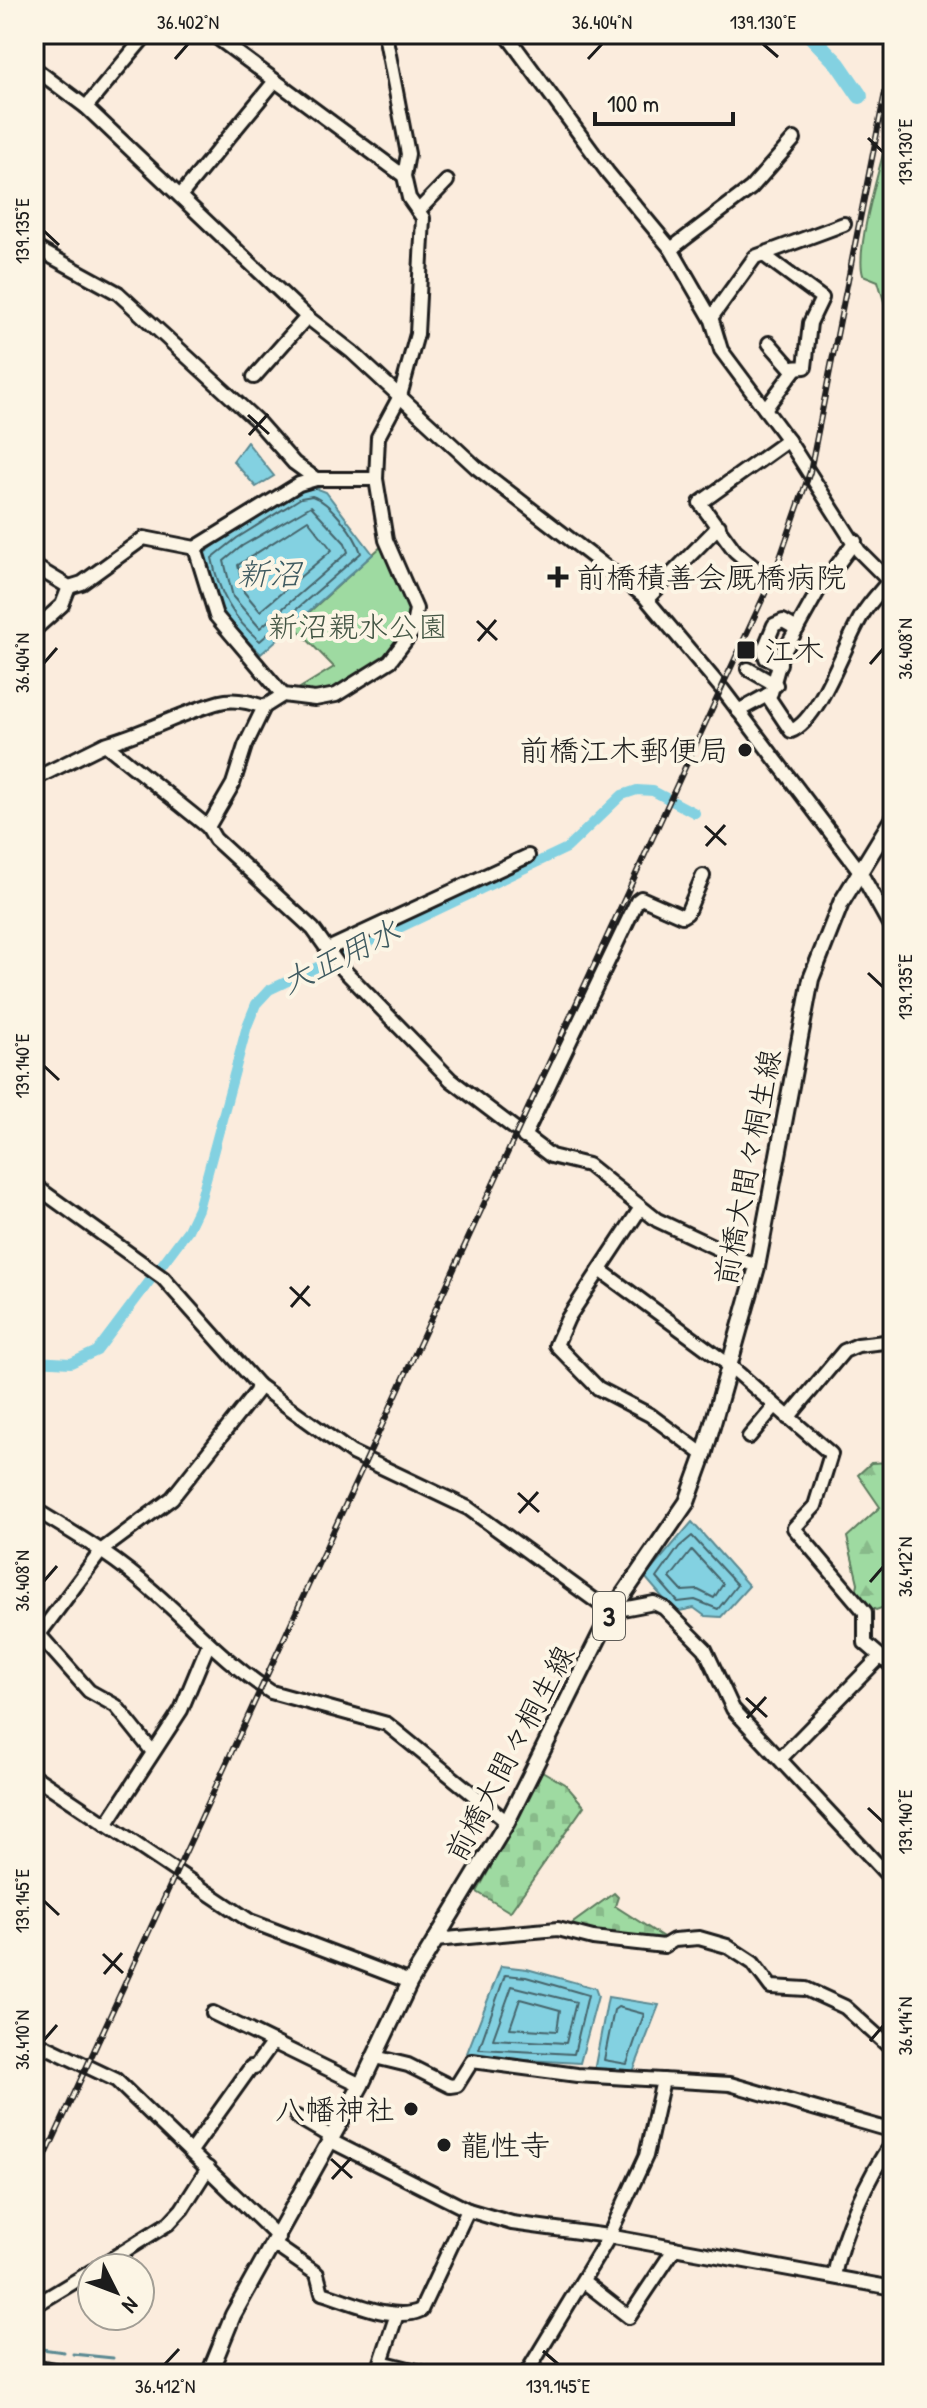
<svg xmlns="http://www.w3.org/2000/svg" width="927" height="2408" viewBox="0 0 927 2408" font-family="'Patrick Hand','Klee One',sans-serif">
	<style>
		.forest { fill: url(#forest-firs); stroke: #5d7b5e; stroke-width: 2 }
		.cemetery { fill: url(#cemetery-stones); stroke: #5d7b5e; stroke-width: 2 }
		.park { fill: #9edaa1; stroke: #5d7b5e; stroke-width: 2 }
		.water { fill: #83d1e1; stroke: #5a8992; stroke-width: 2 }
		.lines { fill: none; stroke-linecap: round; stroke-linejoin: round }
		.shore { stroke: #45646b; stroke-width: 2 }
		.stream { stroke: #5a8992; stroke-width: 3 }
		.canal { stroke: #83d1e1; stroke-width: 10 }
		.river { stroke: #83d1e1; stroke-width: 16 }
		.minor-casing { stroke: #1c1c1c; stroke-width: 18 }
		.major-casing { stroke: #1c1c1c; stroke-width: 20 }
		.minor { stroke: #fcf5e5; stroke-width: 12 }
		.major { stroke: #fcf5e5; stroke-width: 14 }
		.rail-casing { stroke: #1c1c1c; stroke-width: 6 }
		.rail { stroke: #fcf5e5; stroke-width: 3; stroke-dasharray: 9; stroke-linecap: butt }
		.ticks { fill: none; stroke: #1c1c1c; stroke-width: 3 }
		.poi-dot { fill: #1c1c1c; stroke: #fcf5e5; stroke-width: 3 }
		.labels { text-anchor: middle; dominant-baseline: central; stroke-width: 8; stroke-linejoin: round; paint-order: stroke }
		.shield { fill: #fcf5e5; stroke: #5f5d58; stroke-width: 2 }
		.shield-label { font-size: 28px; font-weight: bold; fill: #1c1c1c }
		.poi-label { font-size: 30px; fill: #1c1c1c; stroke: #fcf5e5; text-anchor: start }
		.park-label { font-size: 30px; fill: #435544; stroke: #fcf5e5 }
		.street-label { font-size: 30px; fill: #1c1c1c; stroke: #fcf5e5 }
		.water-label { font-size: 32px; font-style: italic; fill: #405b61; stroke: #fcf5e5 }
		.neatline { fill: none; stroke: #1c1c1c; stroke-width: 3 }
		.ticks-label { font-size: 20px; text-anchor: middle; fill: #1c1c1c }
	</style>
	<defs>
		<pattern id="forest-firs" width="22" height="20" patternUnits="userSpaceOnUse" patternTransform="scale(2)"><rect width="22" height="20" fill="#9edaa1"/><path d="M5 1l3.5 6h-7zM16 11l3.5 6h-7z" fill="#88ba8a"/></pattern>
		<pattern id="cemetery-stones" width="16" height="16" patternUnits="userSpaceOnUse" patternTransform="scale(2)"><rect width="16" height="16" fill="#9edaa1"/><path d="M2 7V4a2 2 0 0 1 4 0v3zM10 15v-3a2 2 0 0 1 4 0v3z" fill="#88ba8a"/></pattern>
	</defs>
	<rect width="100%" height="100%" fill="#fbecdd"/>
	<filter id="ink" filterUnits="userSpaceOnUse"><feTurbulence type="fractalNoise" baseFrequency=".0125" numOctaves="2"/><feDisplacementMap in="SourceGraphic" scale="16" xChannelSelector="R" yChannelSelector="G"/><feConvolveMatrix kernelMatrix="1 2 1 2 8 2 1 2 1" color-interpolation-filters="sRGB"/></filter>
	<g filter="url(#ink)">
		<!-- forest -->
		<polygon class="forest" points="890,1462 893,1604 876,1610 855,1600 858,1583 847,1537 880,1507 858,1475 871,1463"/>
		<!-- cemetery -->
		<g class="cemetery">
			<polygon points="542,1771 566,1785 584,1806 510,1912 477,1892"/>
			<polygon points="614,1893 618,1897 615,1906 668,1940 661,1943 566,1928"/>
		</g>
		<!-- park -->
		<g class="park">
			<path d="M893,117V332L878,281L863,275C854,247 885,150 893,117Z"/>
			<path d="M384,544C392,563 409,587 412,608C418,641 362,680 335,692C322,698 306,695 292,693L334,667L294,626Z"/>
		</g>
		<!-- water -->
		<g class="water">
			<polygon points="247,442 274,476 256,487 233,461"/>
			<path d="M313,487L326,492L373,554L261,654C222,617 217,606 202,555C234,530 273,496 313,487Z"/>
			<polygon points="692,1522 749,1586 721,1617 705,1616 694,1608 675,1612 645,1577"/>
			<polygon points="501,1966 527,1969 595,1988 598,1996 580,2063 471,2057 467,2053"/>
			<polygon points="608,1997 659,2005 633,2072 594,2071"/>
		</g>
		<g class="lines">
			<!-- shore -->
			<g class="shore">
				<path d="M312,496C330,502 356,535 361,553L260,641C232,618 219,593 212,558L237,538L301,498Z"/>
				<polygon points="311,506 345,543 348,552 260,628 233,597 224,561 242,546"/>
				<polygon points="308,520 332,550 260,611 244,592 238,565"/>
				<polygon points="692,1536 737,1585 718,1609 695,1600 678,1602 657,1578 679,1547"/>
				<polygon points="692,1550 723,1584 714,1598 698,1590 682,1591 670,1578"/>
				<polygon points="505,1975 526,1977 588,1995 574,2054 479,2049"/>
				<polygon points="512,1986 576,2002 566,2043 493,2039"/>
				<polygon points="520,1999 560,2010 557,2031 510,2028"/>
				<polygon points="618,2007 644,2014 627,2064 604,2060 614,2010"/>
			</g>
			<!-- stream -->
			<g class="stream">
				<polyline points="34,2348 64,2352"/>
				<polyline points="73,2354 113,2358"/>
				<polyline points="141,2366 177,2373"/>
			</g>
			<!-- canal -->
			<polyline class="canal" points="34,1361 71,1363 97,1351 188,1230 198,1209 247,1026 256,1004 269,990 567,848 622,795 637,790 653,791 695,813"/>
			<!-- river -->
			<g class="river">
				<polyline points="809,34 838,64 860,96"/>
				<polyline points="890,105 893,107"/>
			</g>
			<!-- minor casing -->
			<g class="minor-casing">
				<g id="minor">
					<polyline points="212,34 404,176"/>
					<polyline points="506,34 608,173 671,249 712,320 721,350 788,440 859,551 893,585"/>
					<polyline points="34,68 86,107 307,317 352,352 476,467 644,596 722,689 859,870 893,931"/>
					<polyline points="86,107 147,34"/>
					<polyline points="180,196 275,81"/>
					<polyline points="418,211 447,181"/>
					<polyline points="34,247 118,293 257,421 294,463 316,479"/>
					<polyline points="671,249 751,188 794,139"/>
					<polyline points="765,256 822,298 810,323 805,367 791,368 769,343"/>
					<polyline points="711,318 755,257 844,224"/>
					<polyline points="254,377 307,317"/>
					<polyline points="765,409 796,368"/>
					<polyline points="195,548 216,616 283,695"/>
					<polyline points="34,566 69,587 82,583 144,538 195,548 299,484 316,479 376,479"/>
					<polyline points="763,575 735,551 700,503 788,440"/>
					<polyline points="647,599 719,526"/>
					<polyline points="34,630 62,605 69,587"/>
					<polyline points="780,664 766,658 764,649 774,625 783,621 797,629"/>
					<polyline points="748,669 776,685"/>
					<path d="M767,695L791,731C820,720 845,643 862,615C869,603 880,592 889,581"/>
					<polyline points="738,711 771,693 781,657 818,591 855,541"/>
					<path d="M105,744C145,733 183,712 220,702C235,698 250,702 264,707"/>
					<polyline points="34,779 105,744 208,827 215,839 313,929 338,964 451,1080 551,1156 588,1165 657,1220 757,1267"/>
					<polyline points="208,827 233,784 245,746 264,707 283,695 315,699 336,695 390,661 412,632 416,609 386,540 376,479 378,437 400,396 417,334 423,218 409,198 404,176 408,154 385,34"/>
					<polyline points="328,949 528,856"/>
					<polyline points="524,1137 637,901 641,898 682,916 687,913 703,876"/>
					<polyline points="34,1185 163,1278 258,1385 352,1453 468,1508 604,1607 612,1611 654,1603 664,1608 705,1649 733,1709 893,1881"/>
					<polyline points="640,1209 568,1318 556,1345 598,1388 650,1415 704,1455"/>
					<polyline points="600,1270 729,1365 831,1454 815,1506 794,1528 865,1612 865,1643 893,1667"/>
					<polyline points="788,1418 844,1351 858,1345 893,1341"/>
					<polyline points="749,1437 775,1406"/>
					<path d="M34,1509C77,1535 118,1559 155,1593C194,1627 227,1664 271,1692L387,1724L507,1822"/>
					<polyline points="34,1629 89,1691 116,1706 152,1751"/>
					<polyline points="34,1641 102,1550 172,1498 256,1392 258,1385"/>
					<polyline points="781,1758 879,1658"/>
					<polyline points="34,1776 250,1921 410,1982"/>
					<polyline points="106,1825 181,1710 208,1645"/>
					<polyline points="435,1940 558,1929 593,1938 664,1946 674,1940 699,1938 727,1946 753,1963 771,1987 806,1989 845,2007 893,2050"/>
					<polyline points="213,2013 361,2085"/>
					<polyline points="34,2041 116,2080 279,2238"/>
					<polyline points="375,2057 408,2065 450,2086 457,2085 472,2061 577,2075 730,2084 893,2131"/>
					<polyline points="297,2117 333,2138"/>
					<polyline points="331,2141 468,2210 512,2223 608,2236 893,2288"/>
					<polyline points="191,2151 251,2067 255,2067 273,2042"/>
					<path d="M275,2245L317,2274L322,2293C350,2301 394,2323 421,2310L468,2210"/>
					<polyline points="97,2268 169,2223 182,2209 208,2168"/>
					<path d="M834,2276C842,2233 868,2176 893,2141"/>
					<polyline points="583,2281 629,2317 675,2248"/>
					<polyline points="34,2306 92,2271"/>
					<polyline points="397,2314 381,2362 428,2374"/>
					<polyline points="526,2374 607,2240 646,2156 663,2080"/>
				</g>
			</g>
			<!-- major casing -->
			<g class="major-casing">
				<g id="major">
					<polyline points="34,2367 69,2374"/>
					<polyline points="209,2374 233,2315 361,2085 410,1982 507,1822 612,1611 687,1502 704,1455 757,1267 811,979 841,903 893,818"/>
				</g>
			</g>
			<!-- minor -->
			<use href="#minor" class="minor"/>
			<!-- major -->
			<use href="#major" class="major"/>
			<!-- rail casing -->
			<g class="rail-casing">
				<g id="rail">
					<polyline points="887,62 890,34"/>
					<polyline points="34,2181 775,572 810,472 893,52"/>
				</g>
			</g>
			<!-- rail -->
			<use href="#rail" class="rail"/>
		</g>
	</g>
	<!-- ticks -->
	<path class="ticks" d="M763,44L778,57M175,59L188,44M588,59L602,44M868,138L883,152M44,231L59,245M248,415L269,434M249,435L268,414M477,621L497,640M478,641L496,620M44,663L57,648M870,664L883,649M705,826L726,845M706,846L725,825M868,973L883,987M44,1066L59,1080M290,1287L310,1306M291,1307L309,1286M518,1493L539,1512M519,1513L538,1492M44,1581L57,1566M870,1582L883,1567M746,1698L767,1717M747,1718L766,1697M868,1808L883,1822M44,1901L59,1915M103,1954L123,1973M104,1974L122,1953M44,2040L57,2025M870,2041L883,2026M331,2159L352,2178M332,2179L351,2158M543,2351L558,2364M165,2364L179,2349"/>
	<!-- markers -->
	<g class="poi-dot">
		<path d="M554 565h8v8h8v8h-8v8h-8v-8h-8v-8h8z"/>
		<rect x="736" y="640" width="20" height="20" rx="4"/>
		<circle cx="745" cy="750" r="8"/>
		<circle cx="411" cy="2109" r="8"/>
		<circle cx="444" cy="2145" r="8"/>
	</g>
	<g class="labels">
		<!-- shield labels -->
		<rect class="shield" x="593" y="1592" width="32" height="48" rx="6"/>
		<g class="shield-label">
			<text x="609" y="1616">3</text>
		</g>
		<!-- poi labels -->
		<g class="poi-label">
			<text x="576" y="577">前橋積善会厩橋病院</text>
			<text x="764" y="650">江木</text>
			<text x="729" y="750" text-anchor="end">前橋江木郵便局</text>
			<text x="395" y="2109" text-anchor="end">八幡神社</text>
			<text x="460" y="2145">龍性寺</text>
		</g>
		<!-- park labels -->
		<g class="park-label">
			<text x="358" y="626">新沼親水公園</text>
		</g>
		<!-- street labels -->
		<g class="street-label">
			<text transform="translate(747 1167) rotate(-79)">前橋大間々桐生線</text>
			<text transform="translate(509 1753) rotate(-62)">前橋大間々桐生線</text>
		</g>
		<!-- water labels -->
		<g class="water-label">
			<text x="269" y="573">新沼</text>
			<text transform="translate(340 956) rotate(-26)">大正用水</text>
		</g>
	</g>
	<!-- margin -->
	<rect width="927" height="2408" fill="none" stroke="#fcf5e5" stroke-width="88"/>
	<!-- north arrow -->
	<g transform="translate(116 2292) rotate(132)"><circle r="38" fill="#fcf5e5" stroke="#a29e95" stroke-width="2"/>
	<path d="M0-6L14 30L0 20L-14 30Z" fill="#1c1c1c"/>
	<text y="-12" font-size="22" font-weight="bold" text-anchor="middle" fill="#1c1c1c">N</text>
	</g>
	<!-- scale -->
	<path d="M595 112v12h138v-12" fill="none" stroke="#1c1c1c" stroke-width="4"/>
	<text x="607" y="112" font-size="24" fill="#1c1c1c" stroke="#fcf5e5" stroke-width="6" paint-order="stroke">100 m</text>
	<rect x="44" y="44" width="839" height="2320" class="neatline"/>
	<g class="ticks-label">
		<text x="188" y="29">36.402°N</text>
		<text x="602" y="29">36.404°N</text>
		<text x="763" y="29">139.130°E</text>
		<text transform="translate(905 152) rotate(-90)" y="7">139.130°E</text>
		<text transform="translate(22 231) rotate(-90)" y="7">139.135°E</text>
		<text transform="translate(905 649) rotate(-90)" y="7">36.408°N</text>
		<text transform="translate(22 663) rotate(-90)" y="7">36.404°N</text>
		<text transform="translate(905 987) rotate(-90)" y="7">139.135°E</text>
		<text transform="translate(22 1066) rotate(-90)" y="7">139.140°E</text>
		<text transform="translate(905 1567) rotate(-90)" y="7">36.412°N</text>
		<text transform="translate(22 1581) rotate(-90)" y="7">36.408°N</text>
		<text transform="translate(905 1822) rotate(-90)" y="7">139.140°E</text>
		<text transform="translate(22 1901) rotate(-90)" y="7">139.145°E</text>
		<text transform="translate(905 2026) rotate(-90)" y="7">36.414°N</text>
		<text transform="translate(22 2040) rotate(-90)" y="7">36.410°N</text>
		<text x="165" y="2393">36.412°N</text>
		<text x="558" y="2393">139.145°E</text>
	</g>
</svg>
